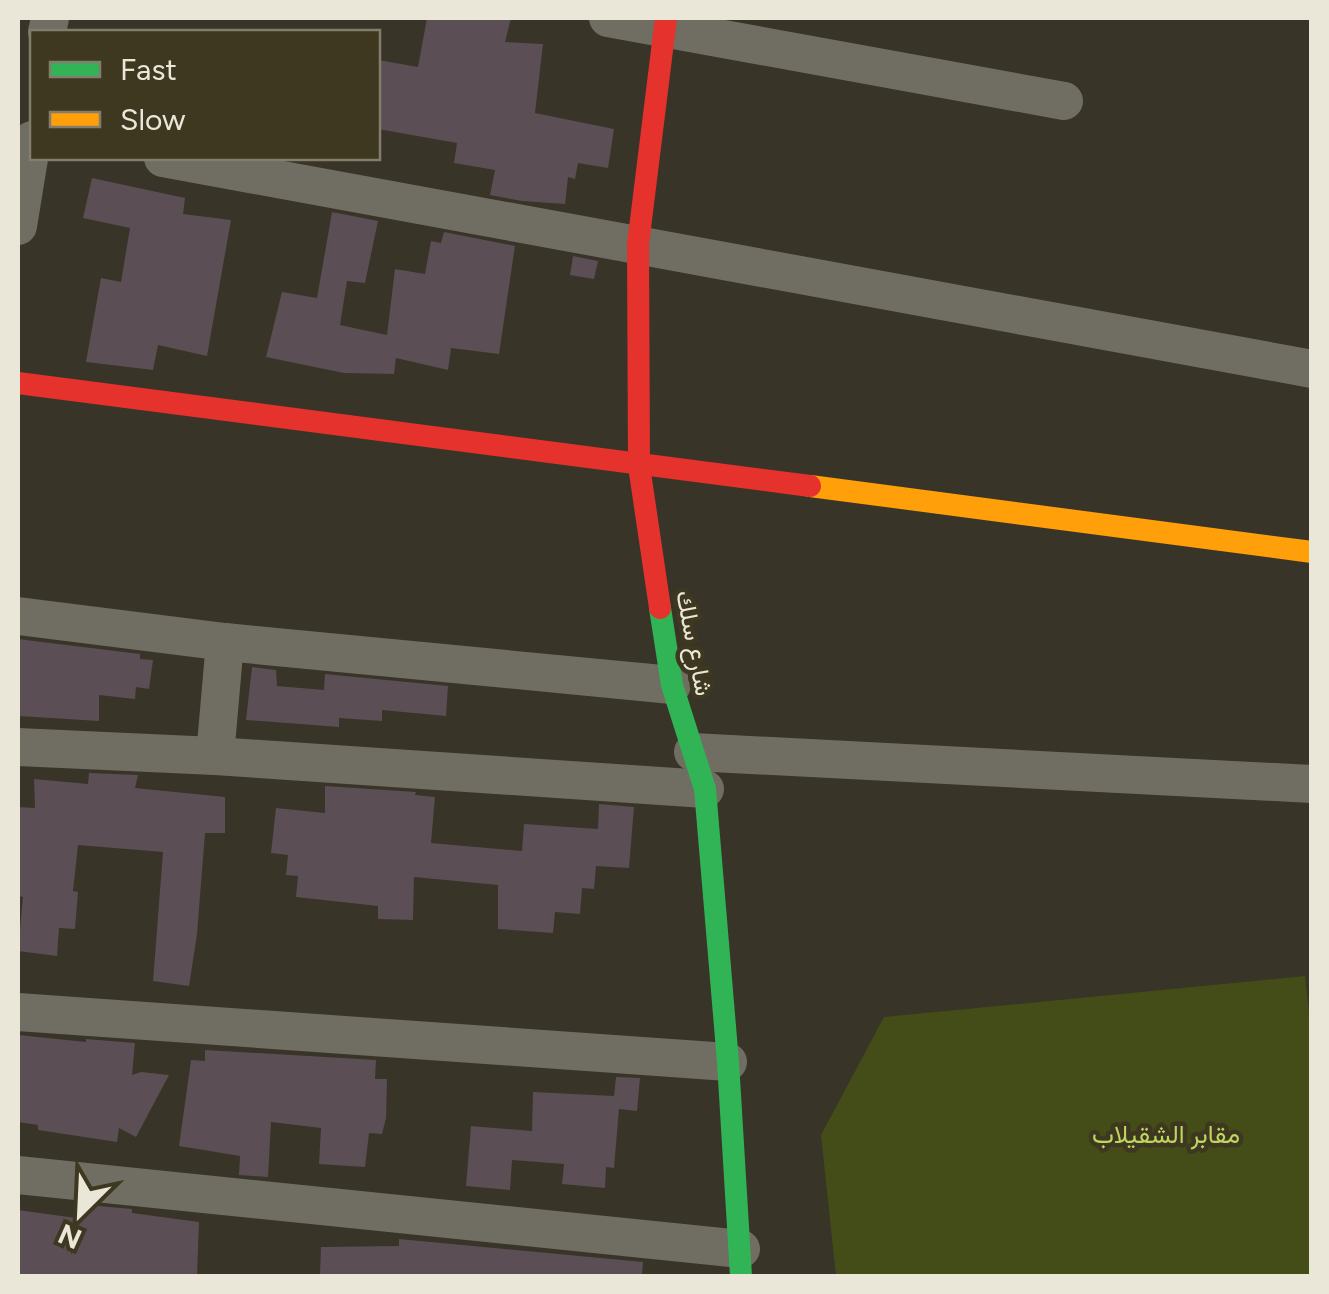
<svg xmlns="http://www.w3.org/2000/svg" width="1329" height="1294" viewBox="0 0 1329 1294" font-family="Figtree,Vazirmatn,sans-serif">
	<style>
		.green { fill: #444d17 }
		.building { fill: #5b4e55 }
		.lines { fill: none; stroke-linecap: round; stroke-linejoin: round }
		.street { stroke: #706d63; stroke-width: 38 }
		.fast { stroke: #30b455; stroke-width: 22 }
		.slow { stroke: #ff9f0a; stroke-width: 22 }
		.jam { stroke: #e5322d; stroke-width: 22 }
		.labels { text-anchor: middle; dominant-baseline: central; stroke-width: 9; stroke-linejoin: round; paint-order: stroke }
		.street-label { font-size: 25px; fill: #eae7d9; stroke: #3e3821 }
		.park-label { font-size: 25px; fill: #bfd65e; stroke: #3e3821 }
	</style>
	<rect width="100%" height="100%" fill="#383427"/>
	<!-- green -->
	<polygon class="green" points="1305,976 1312,1040 1311,1276 836,1276 821,1135 884,1017"/>
	<!-- building -->
	<g class="building">
		<polygon points="427,18 511,18 505,42 543,44 535,113 614,129 608,168 578,163 575,179 568,177 565,204 522,201 490,195 495,170 454,163 457,143 378,129 378,60 418,67"/>
		<polygon points="92,178 185,198 183,214 231,220 207,356 158,345 153,370 86,362 101,278 121,282 130,228 83,218"/>
		<polygon points="332,212 378,221 365,283 347,281 340,325 387,335 395,269 425,274 431,241 441,243 444,232 515,246 499,354 451,348 448,370 396,358 394,374 344,373 266,357 282,292 317,298"/>
		<polygon points="573,256 598,261 594,279 570,275"/>
		<polygon points="18,639 140,654 140,659 153,660 149,689 136,687 135,699 99,695 99,721 18,716"/>
		<polygon points="252,667 276,670 277,686 324,690 325,674 448,686 446,716 382,710 382,721 339,718 339,727 246,720"/>
		<polygon points="89,773 138,775 135,788 225,797 225,833 205,833 197,934 189,986 153,981 163,852 78,845 73,891 78,892 75,929 59,928 57,956 18,951 23,897 18,896 18,807 35,808 34,779 88,784"/>
		<polygon points="325,786 416,792 415,795 435,797 431,843 522,851 524,824 598,829 599,804 634,807 629,868 596,866 594,889 582,888 580,914 555,912 553,933 498,929 498,885 414,877 413,920 378,919 378,906 296,897 298,876 286,875 288,855 271,853 276,808 325,813"/>
		<polygon points="18,1035 86,1042 86,1039 135,1043 132,1075 141,1072 169,1075 136,1137 119,1128 117,1142 38,1130 38,1125 18,1122"/>
		<polygon points="205,1050 376,1060 375,1079 387,1079 386,1118 382,1134 369,1133 365,1167 319,1164 321,1128 271,1122 268,1177 239,1175 240,1156 179,1146 191,1060 205,1061"/>
		<polygon points="616,1077 640,1078 637,1111 619,1109 614,1168 606,1167 605,1188 562,1184 564,1164 512,1160 510,1190 466,1186 471,1126 532,1131 533,1092 614,1096"/>
		<polygon points="77,1204 132,1209 132,1213 199,1222 197,1276 18,1276 18,1210 76,1218"/>
		<polygon points="399,1239 643,1262 642,1276 320,1274 321,1247 399,1246"/>
	</g>
	<g class="lines">
		<!-- street -->
		<g class="street">
			<polyline points="608,18 1064,101"/>
			<polyline points="47,32 50,18"/>
			<polyline points="163,158 1312,369"/>
			<polyline points="18,226 32,140"/>
			<polyline points="18,616 225,642 672,685"/>
			<polyline points="18,747 215,756 705,789"/>
			<polyline points="693,752 1312,784"/>
			<polyline points="215,756 225,642"/>
			<polyline points="18,1012 728,1062"/>
			<polyline points="18,1175 741,1249"/>
		</g>
		<!-- fast -->
		<polyline class="fast" points="660,608 672,685 705,789 728,1062 741,1276"/>
		<!-- slow -->
		<polyline class="slow" points="810,486 1312,552"/>
		<!-- jam -->
		<g class="jam">
			<polyline points="18,383 810,486"/>
			<polyline points="660,608 639,466 638,244 666,18"/>
		</g>
	</g>
	<g class="labels">
		<!-- street labels -->
		<g class="street-label">
			<text transform="translate(695 643) rotate(79)">شارع سلك</text>
		</g>
		<!-- park labels -->
		<g class="park-label">
			<text x="1166" y="1134">مقابر الشقيلاب</text>
		</g>
	</g>
	<!-- border -->
	<rect width="1329" height="1294" fill="none" stroke="#eae7d9" stroke-width="40"/>
	<!-- legend -->
	<rect x="30" y="30" width="350" height="130" fill="#3e3821" stroke="#837e6b" stroke-width="2.5"/>
	<rect x="50" y="62" width="50" height="15" fill="#30b455" stroke="#837e6b" stroke-width="2.5"/>
	<text x="120" y="80" font-size="30" fill="#eae7d9">Fast</text>
	<rect x="50" y="112" width="50" height="15" fill="#ff9f0a" stroke="#837e6b" stroke-width="2.5"/>
	<text x="120" y="130" font-size="30" fill="#eae7d9">Slow</text>
	<!-- north arrow -->
	<g transform="translate(80 1214) rotate(204)" stroke="#3e3821" stroke-width="8" paint-order="stroke">
	<path d="M0-8L18 38L0 25L-18 38Z" fill="#eae7d9"/>
	<text y="-15" font-size="28" font-weight="bold" text-anchor="middle" fill="#eae7d9">N</text>
	</g>
</svg>
